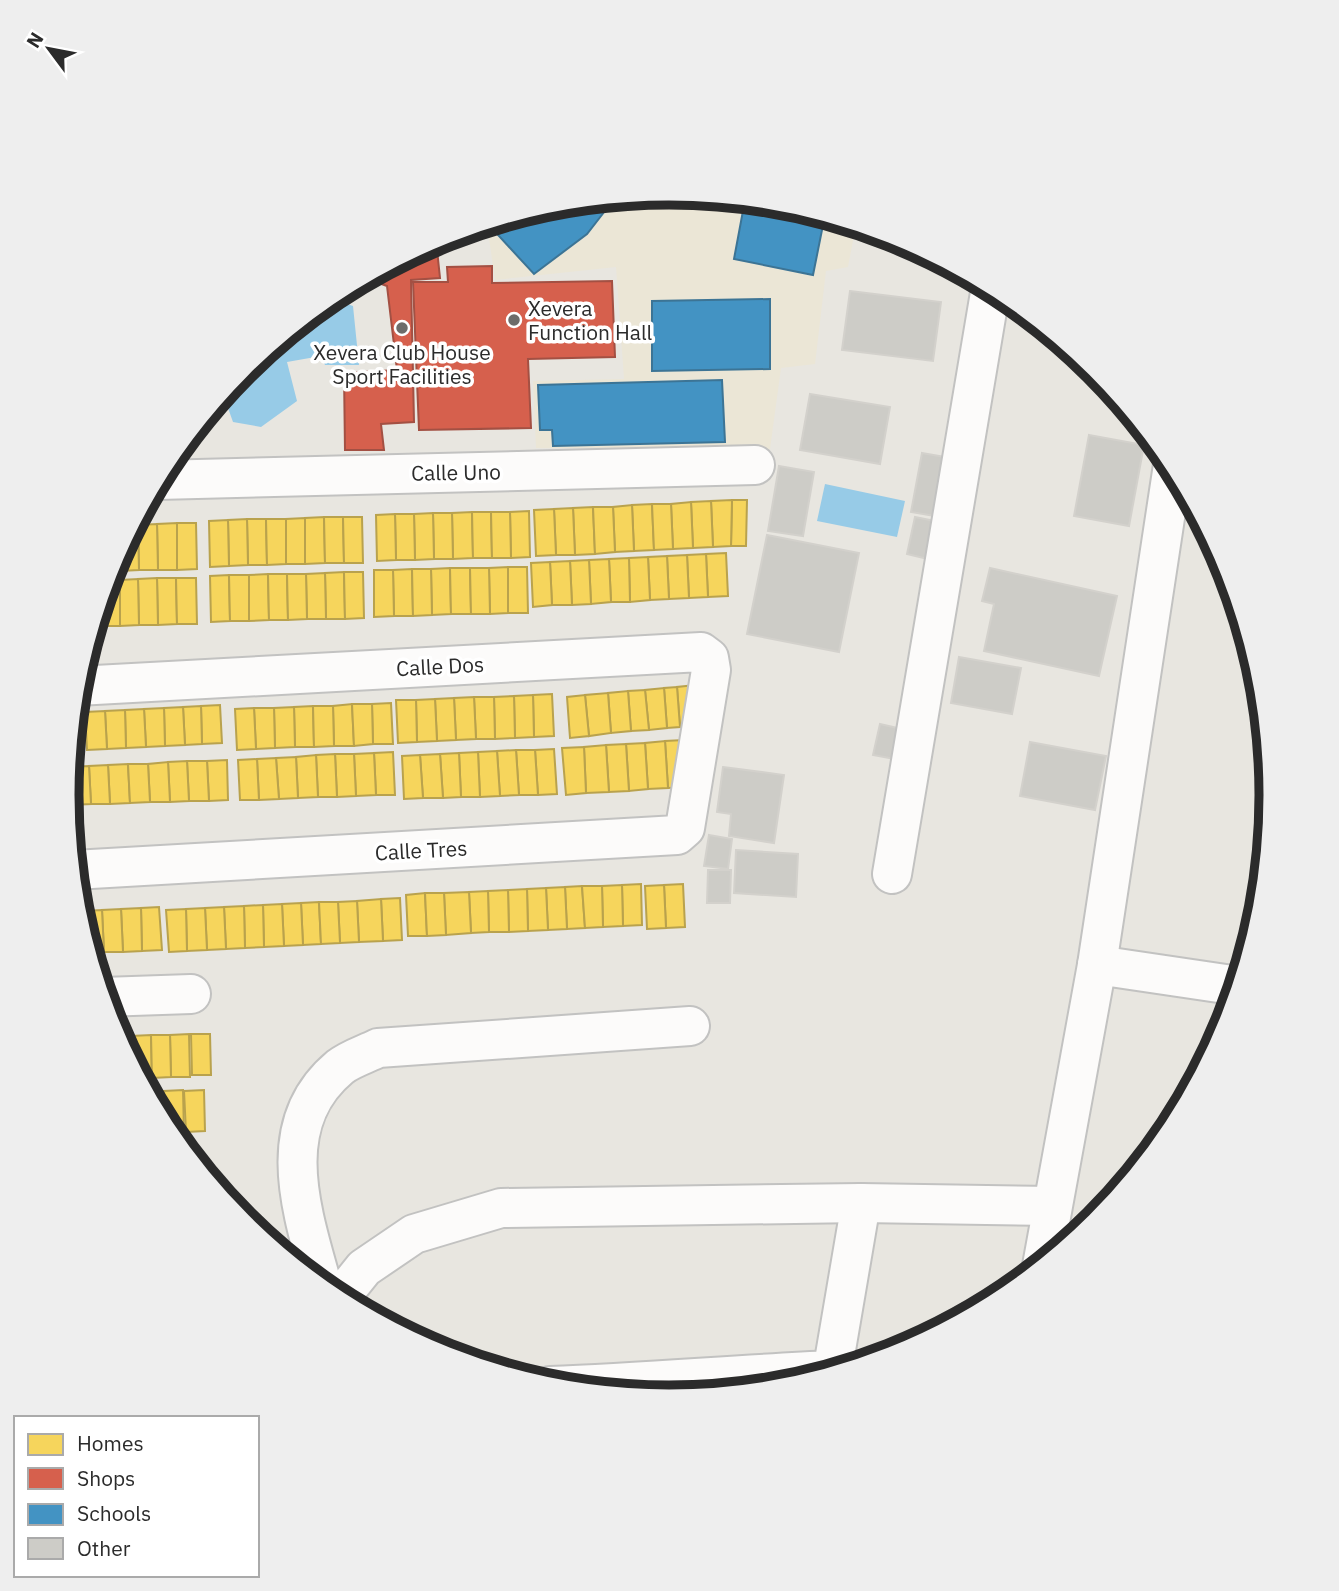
<svg xmlns="http://www.w3.org/2000/svg" width="1339" height="1591" viewBox="0 0 1339 1591" font-family="'IBM Plex Sans',sans-serif">
	<style>
		.education { fill: #ebe6d6 }
		.water { fill: #97cbe7 }
		.homes { fill: #f6d55c; stroke: #b9a24d; stroke-width: 2 }
		.shops { fill: #d6604d; stroke: #a35043; stroke-width: 2 }
		.schools { fill: #4393c3; stroke: #3c7495; stroke-width: 2 }
		.building { fill: #cdccc7; stroke: #d3d1cc; stroke-width: 2 }
		.lines { fill: none; stroke-linecap: round; stroke-linejoin: round }
		.minor-casing { stroke: #c2c2c1; stroke-width: 42 }
		.minor { stroke: #fcfbfa; stroke-width: 38 }
		.poi-dot { fill: #6d6c6a; stroke: #fff; stroke-width: 2.5 }
		.labels { text-anchor: middle; dominant-baseline: central; stroke-width: 7; stroke-linejoin: round; paint-order: stroke }
		.poi-label { font-size: 21px; fill: #2b2b2b; stroke: #fff; text-anchor: start }
		.street-label { font-size: 21px; fill: #2b2b2b; stroke: #fff }
		.rim { fill: none; stroke: #2b2b2b; stroke-width: 9 }
	</style>
	<rect width="100%" height="100%" fill="#e8e6e0"/>
	<!-- education -->
	<polygon class="education" points="670,193 788,204 856,225 848,267 826,271 815,364 781,368 770,449 536,448 533,381 624,379 616,267 495,280 487,224 552,204"/>
	<!-- water -->
	<g class="water">
		<polygon points="330,298 353,306 359,365 325,365 321,356 287,362 297,401 261,427 233,422 223,394 243,369"/>
		<polygon points="825,484 905,501 897,537 817,521"/>
	</g>
	<!-- homes -->
	<g class="homes">
		<polygon points="732,500 747,500 746,546 731,546"/>
		<polygon points="732,500 731,546 713,547 711,501"/>
		<polygon points="711,501 713,547 693,548 691,502"/>
		<polygon points="691,502 693,548 673,549 671,504"/>
		<polygon points="652,504 654,550 634,551 632,505"/>
		<polygon points="652,504 671,504 673,549 654,550"/>
		<polygon points="632,505 634,551 615,552 613,507"/>
		<polygon points="593,507 595,554 575,555 573,508"/>
		<polygon points="593,507 613,507 615,552 595,554"/>
		<polygon points="573,508 575,555 556,555 554,509"/>
		<polygon points="554,509 556,555 536,556 534,510"/>
		<polygon points="529,511 530,557 511,558 510,512"/>
		<polygon points="472,512 473,558 453,559 452,513"/>
		<polygon points="472,512 491,512 492,558 473,558"/>
		<polygon points="491,512 510,512 511,558 492,558"/>
		<polygon points="433,513 452,513 453,559 434,559"/>
		<polygon points="433,513 434,559 415,560 414,514"/>
		<polygon points="395,514 414,514 415,560 396,560"/>
		<polygon points="395,514 396,560 377,561 376,515"/>
		<polygon points="324,517 325,563 305,564 305,518"/>
		<polygon points="324,517 343,517 344,563 325,563"/>
		<polygon points="343,517 362,517 363,563 344,563"/>
		<polygon points="305,518 305,564 286,564 286,519"/>
		<polygon points="247,519 266,519 267,565 248,565"/>
		<polygon points="247,519 248,565 229,566 228,520"/>
		<polygon points="266,519 286,519 286,564 267,565"/>
		<polygon points="228,520 229,566 210,567 209,521"/>
		<polygon points="177,523 177,570 158,570 157,524"/>
		<polygon points="177,523 196,523 197,569 177,570"/>
		<polygon points="157,524 158,570 139,570 138,525"/>
		<polygon points="134,525 138,525 139,570 120,571 120,551"/>
		<polygon points="726,553 728,596 708,597 706,554"/>
		<polygon points="706,554 708,597 689,598 687,555"/>
		<polygon points="687,555 689,598 669,599 667,556"/>
		<polygon points="667,556 669,599 650,600 648,557"/>
		<polygon points="648,557 650,600 630,602 629,558"/>
		<polygon points="629,558 630,602 611,602 609,559"/>
		<polygon points="609,559 611,602 591,604 589,560"/>
		<polygon points="589,560 591,604 572,605 570,561"/>
		<polygon points="570,561 572,605 552,605 550,562"/>
		<polygon points="550,562 552,605 533,607 531,563"/>
		<polygon points="508,567 508,613 490,614 489,568"/>
		<polygon points="508,567 527,567 528,613 508,613"/>
		<polygon points="450,568 451,614 432,615 431,569"/>
		<polygon points="450,568 470,568 471,614 451,614"/>
		<polygon points="470,568 489,568 490,614 471,614"/>
		<polygon points="412,569 413,616 394,616 393,570"/>
		<polygon points="412,569 431,569 432,615 413,616"/>
		<polygon points="374,570 393,570 394,616 374,617"/>
		<polygon points="344,572 345,619 326,619 325,573"/>
		<polygon points="344,572 363,572 364,618 345,619"/>
		<polygon points="325,573 326,619 307,619 306,574"/>
		<polygon points="268,574 269,620 249,621 249,575"/>
		<polygon points="268,574 287,574 288,620 269,620"/>
		<polygon points="287,574 306,574 307,619 288,620"/>
		<polygon points="229,575 230,621 211,622 210,576"/>
		<polygon points="229,575 249,575 249,621 230,621"/>
		<polygon points="157,578 176,578 177,624 158,625"/>
		<polygon points="157,578 158,625 139,625 138,579"/>
		<polygon points="176,578 196,578 197,624 177,624"/>
		<polygon points="138,579 139,625 120,626 120,580"/>
		<polygon points="108,580 120,580 120,626 101,626 100,604"/>
		<polygon points="695,685 699,725 680,727 677,687"/>
		<polygon points="677,687 680,727 667,728 664,688"/>
		<polygon points="664,688 667,728 649,730 645,690"/>
		<polygon points="645,690 649,730 631,731 628,691"/>
		<polygon points="628,691 631,731 611,733 608,693"/>
		<polygon points="608,693 611,733 589,736 585,695"/>
		<polygon points="552,694 554,736 534,737 533,695"/>
		<polygon points="533,695 534,737 515,738 514,696"/>
		<polygon points="585,695 589,736 570,738 567,697"/>
		<polygon points="514,696 515,738 495,739 494,697"/>
		<polygon points="474,697 494,697 495,739 476,739"/>
		<polygon points="474,697 476,739 456,740 454,698"/>
		<polygon points="454,698 456,740 437,741 435,699"/>
		<polygon points="435,699 437,741 417,742 416,700"/>
		<polygon points="396,700 416,700 417,742 398,743"/>
		<polygon points="391,703 393,744 373,744 372,704"/>
		<polygon points="352,704 354,746 334,746 333,706"/>
		<polygon points="352,704 372,704 373,744 354,746"/>
		<polygon points="220,705 222,743 202,744 201,706"/>
		<polygon points="201,706 202,744 185,745 183,707"/>
		<polygon points="313,706 314,747 295,747 294,707"/>
		<polygon points="313,706 333,706 334,746 314,747"/>
		<polygon points="183,707 185,745 165,746 164,708"/>
		<polygon points="294,707 295,747 275,748 274,708"/>
		<polygon points="164,708 165,746 146,747 144,709"/>
		<polygon points="254,708 274,708 275,748 256,749"/>
		<polygon points="254,708 256,749 237,750 235,709"/>
		<polygon points="144,709 146,747 126,748 125,710"/>
		<polygon points="125,710 126,748 107,749 105,711"/>
		<polygon points="105,711 107,749 87,750 85,712"/>
		<polygon points="684,740 687,787 668,788 665,741"/>
		<polygon points="665,741 668,788 648,789 645,743"/>
		<polygon points="645,743 648,789 629,791 626,744"/>
		<polygon points="626,744 629,791 609,792 606,745"/>
		<polygon points="606,745 609,792 586,793 584,747"/>
		<polygon points="584,747 586,793 566,795 562,748"/>
		<polygon points="554,749 557,794 538,795 535,750"/>
		<polygon points="516,750 535,750 538,795 519,795"/>
		<polygon points="516,750 519,795 500,796 497,751"/>
		<polygon points="497,751 500,796 480,797 478,752"/>
		<polygon points="393,752 395,795 376,795 374,753"/>
		<polygon points="478,752 480,797 461,797 459,753"/>
		<polygon points="374,753 376,795 356,796 354,754"/>
		<polygon points="459,753 461,797 443,798 440,754"/>
		<polygon points="335,754 354,754 356,796 337,797"/>
		<polygon points="335,754 337,797 318,797 316,755"/>
		<polygon points="440,754 443,798 423,798 420,755"/>
		<polygon points="316,755 318,797 298,798 296,757"/>
		<polygon points="420,755 423,798 404,799 402,756"/>
		<polygon points="296,757 298,798 279,799 276,758"/>
		<polygon points="276,758 279,799 259,800 257,759"/>
		<polygon points="257,759 259,800 240,800 238,760"/>
		<polygon points="227,760 228,800 209,801 207,761"/>
		<polygon points="187,761 207,761 209,801 189,801"/>
		<polygon points="187,761 189,801 170,802 168,762"/>
		<polygon points="168,762 170,802 150,802 148,764"/>
		<polygon points="128,764 130,803 110,804 108,765"/>
		<polygon points="128,764 148,764 150,802 130,803"/>
		<polygon points="108,765 110,804 91,804 89,766"/>
		<polygon points="89,766 91,804 71,805 69,767"/>
		<polygon points="641,884 642,925 623,926 622,885"/>
		<polygon points="683,884 685,927 666,928 664,885"/>
		<polygon points="622,885 623,926 603,927 602,886"/>
		<polygon points="664,885 666,928 647,929 645,886"/>
		<polygon points="582,886 585,928 567,929 565,887"/>
		<polygon points="582,886 602,886 603,927 585,928"/>
		<polygon points="565,887 567,929 548,930 546,888"/>
		<polygon points="546,888 548,930 528,931 527,889"/>
		<polygon points="527,889 528,931 509,932 508,890"/>
		<polygon points="508,890 509,932 489,932 488,891"/>
		<polygon points="488,891 489,932 471,933 469,892"/>
		<polygon points="469,892 471,933 446,935 444,893"/>
		<polygon points="425,893 427,936 408,936 406,895"/>
		<polygon points="425,893 444,893 446,935 427,936"/>
		<polygon points="400,898 402,940 383,941 381,899"/>
		<polygon points="381,899 383,941 359,942 357,901"/>
		<polygon points="357,901 359,942 340,943 338,902"/>
		<polygon points="319,902 321,944 303,945 301,903"/>
		<polygon points="319,902 338,902 340,943 321,944"/>
		<polygon points="301,903 303,945 284,946 282,904"/>
		<polygon points="282,904 284,946 264,947 263,905"/>
		<polygon points="263,905 264,947 245,948 244,906"/>
		<polygon points="244,906 245,948 226,949 224,907"/>
		<polygon points="159,907 162,950 142,951 141,908"/>
		<polygon points="224,907 226,949 207,950 205,908"/>
		<polygon points="141,908 142,951 123,952 121,909"/>
		<polygon points="205,908 207,950 187,951 186,909"/>
		<polygon points="121,909 123,952 104,952 102,910"/>
		<polygon points="186,909 187,951 169,952 166,910"/>
		<polygon points="102,910 104,952 90,952 84,931 83,911"/>
		<polygon points="189,1034 190,1077 171,1077 170,1035"/>
		<polygon points="191,1034 210,1034 211,1075 192,1075"/>
		<polygon points="151,1035 152,1078 140,1078 132,1063 131,1036"/>
		<polygon points="151,1035 170,1035 171,1077 152,1078"/>
		<polygon points="118,1036 131,1036 132,1063"/>
		<polygon points="183,1090 184,1133 171,1134 165,1124 164,1091"/>
		<polygon points="204,1090 205,1131 186,1132 184,1091"/>
		<polygon points="164,1091 165,1124 148,1092"/>
	</g>
	<!-- shops -->
	<g class="shops">
		<polygon points="436,240 440,278 411,280 414,422 381,424 384,450 345,450 344,373 397,370 387,286 365,278"/>
		<polygon points="492,266 492,283 612,281 615,357 528,359 531,428 419,430 413,282 448,282 447,267"/>
	</g>
	<!-- schools -->
	<g class="schools">
		<polygon points="615,198 587,234 534,274 498,235 492,222 552,204"/>
		<polygon points="745,200 788,204 825,215 813,275 734,259"/>
		<polygon points="770,299 770,369 652,371 652,301"/>
		<polygon points="722,380 725,442 553,446 552,430 540,430 538,385"/>
	</g>
	<!-- building -->
	<g class="building">
		<polygon points="850,291 941,302 933,361 842,350"/>
		<polygon points="810,394 890,407 880,464 800,450"/>
		<polygon points="1089,435 1144,445 1129,526 1074,516"/>
		<polygon points="922,453 951,458 941,517 911,512"/>
		<polygon points="779,466 814,472 803,536 768,531"/>
		<polygon points="915,517 940,522 932,560 907,554"/>
		<polygon points="767,535 859,553 839,652 747,634"/>
		<polygon points="990,568 1117,596 1099,676 984,651 994,604 982,601"/>
		<polygon points="959,657 1021,668 1012,714 951,703"/>
		<polygon points="880,724 902,729 895,759 873,755"/>
		<polygon points="1030,742 1106,756 1095,810 1020,796"/>
		<polygon points="723,767 784,775 774,843 729,836 731,814 717,812"/>
		<polygon points="709,835 732,839 728,869 704,866"/>
		<polygon points="736,850 798,854 796,897 734,893"/>
		<polygon points="708,870 731,870 730,903 707,903"/>
	</g>
	<g class="lines">
		<!-- minor casing -->
		<g class="minor-casing">
			<g id="minor">
				<polyline points="158,480 755,465"/>
				<polyline points="74,870 677,835 685,828 711,670 709,658 701,652 77,686"/>
				<polyline points="892,874 991,287"/>
				<polyline points="1097,965 1239,986"/>
				<polyline points="103,997 191,994"/>
				<polyline points="1042,1266 1097,965 1173,465"/>
				<path d="M323,1288C303,1215 270,1125 340,1067C350,1059 366,1054 378,1048L690,1026"/>
				<polyline points="339,1299 364,1268 414,1234 501,1208 861,1203 1052,1206"/>
				<polyline points="832,1373 861,1203"/>
				<path d="M550,1386C645,1383 738,1374 833,1370"/>
			</g>
		</g>
		<!-- minor -->
		<use href="#minor" class="minor"/>
	</g>
	<!-- markers -->
	<g class="poi-dot">
		<circle cx="514" cy="320" r="7"/>
		<circle cx="402" cy="328" r="7"/>
	</g>
	<g class="labels">
		<!-- poi labels -->
		<g class="poi-label">
			<text x="528" y="308">Xevera<tspan x="528" dy="24">Function Hall</tspan></text>
			<text x="402" y="352" text-anchor="middle">Xevera Club House<tspan x="402" dy="24">Sport Facilities</tspan></text>
		</g>
		<!-- street labels -->
		<g class="street-label">
			<text transform="translate(456 472) rotate(-1)">Calle Uno</text>
			<text transform="translate(440 666) rotate(-3)">Calle Dos</text>
			<text transform="translate(421 850) rotate(-3)">Calle Tres</text>
		</g>
	</g>
	<!-- crop -->
	<path d="M0 0H1339V1591H0ZM79 795a590 590 0 1 1 1180 0a590 590 0 1 1-1180 0Z" fill="#eee" fill-rule="evenodd"/>
	<path class="rim" d="M79 795a590 590 0 1 1 1180 0a590 590 0 1 1-1180 0Z"/>
	<!-- legend -->
	<rect x="14" y="1416" width="245" height="161" fill="#ffffff" stroke="#aaaaaa" stroke-width="2"/>
	<rect x="28" y="1434" width="35" height="21" fill="#f6d55c" stroke="#aaaaaa" stroke-width="2"/>
	<text x="77" y="1451" font-size="21" fill="#2b2b2b">Homes</text>
	<rect x="28" y="1468" width="35" height="21" fill="#d6604d" stroke="#aaaaaa" stroke-width="2"/>
	<text x="77" y="1486" font-size="21" fill="#2b2b2b">Shops</text>
	<rect x="28" y="1504" width="35" height="21" fill="#4393c3" stroke="#aaaaaa" stroke-width="2"/>
	<text x="77" y="1521" font-size="21" fill="#2b2b2b">Schools</text>
	<rect x="28" y="1538" width="35" height="21" fill="#cdccc7" stroke="#aaaaaa" stroke-width="2"/>
	<text x="77" y="1556" font-size="21" fill="#2b2b2b">Other</text>
	<!-- north arrow -->
	<g transform="translate(49 49) rotate(302)" stroke="#ffffff" stroke-width="5" paint-order="stroke">
	<path d="M0-5L12 26L0 18L-12 26Z" fill="#2b2b2b"/>
	<text y="-10" font-size="19" font-weight="bold" text-anchor="middle" fill="#2b2b2b">N</text>
	</g>
</svg>
